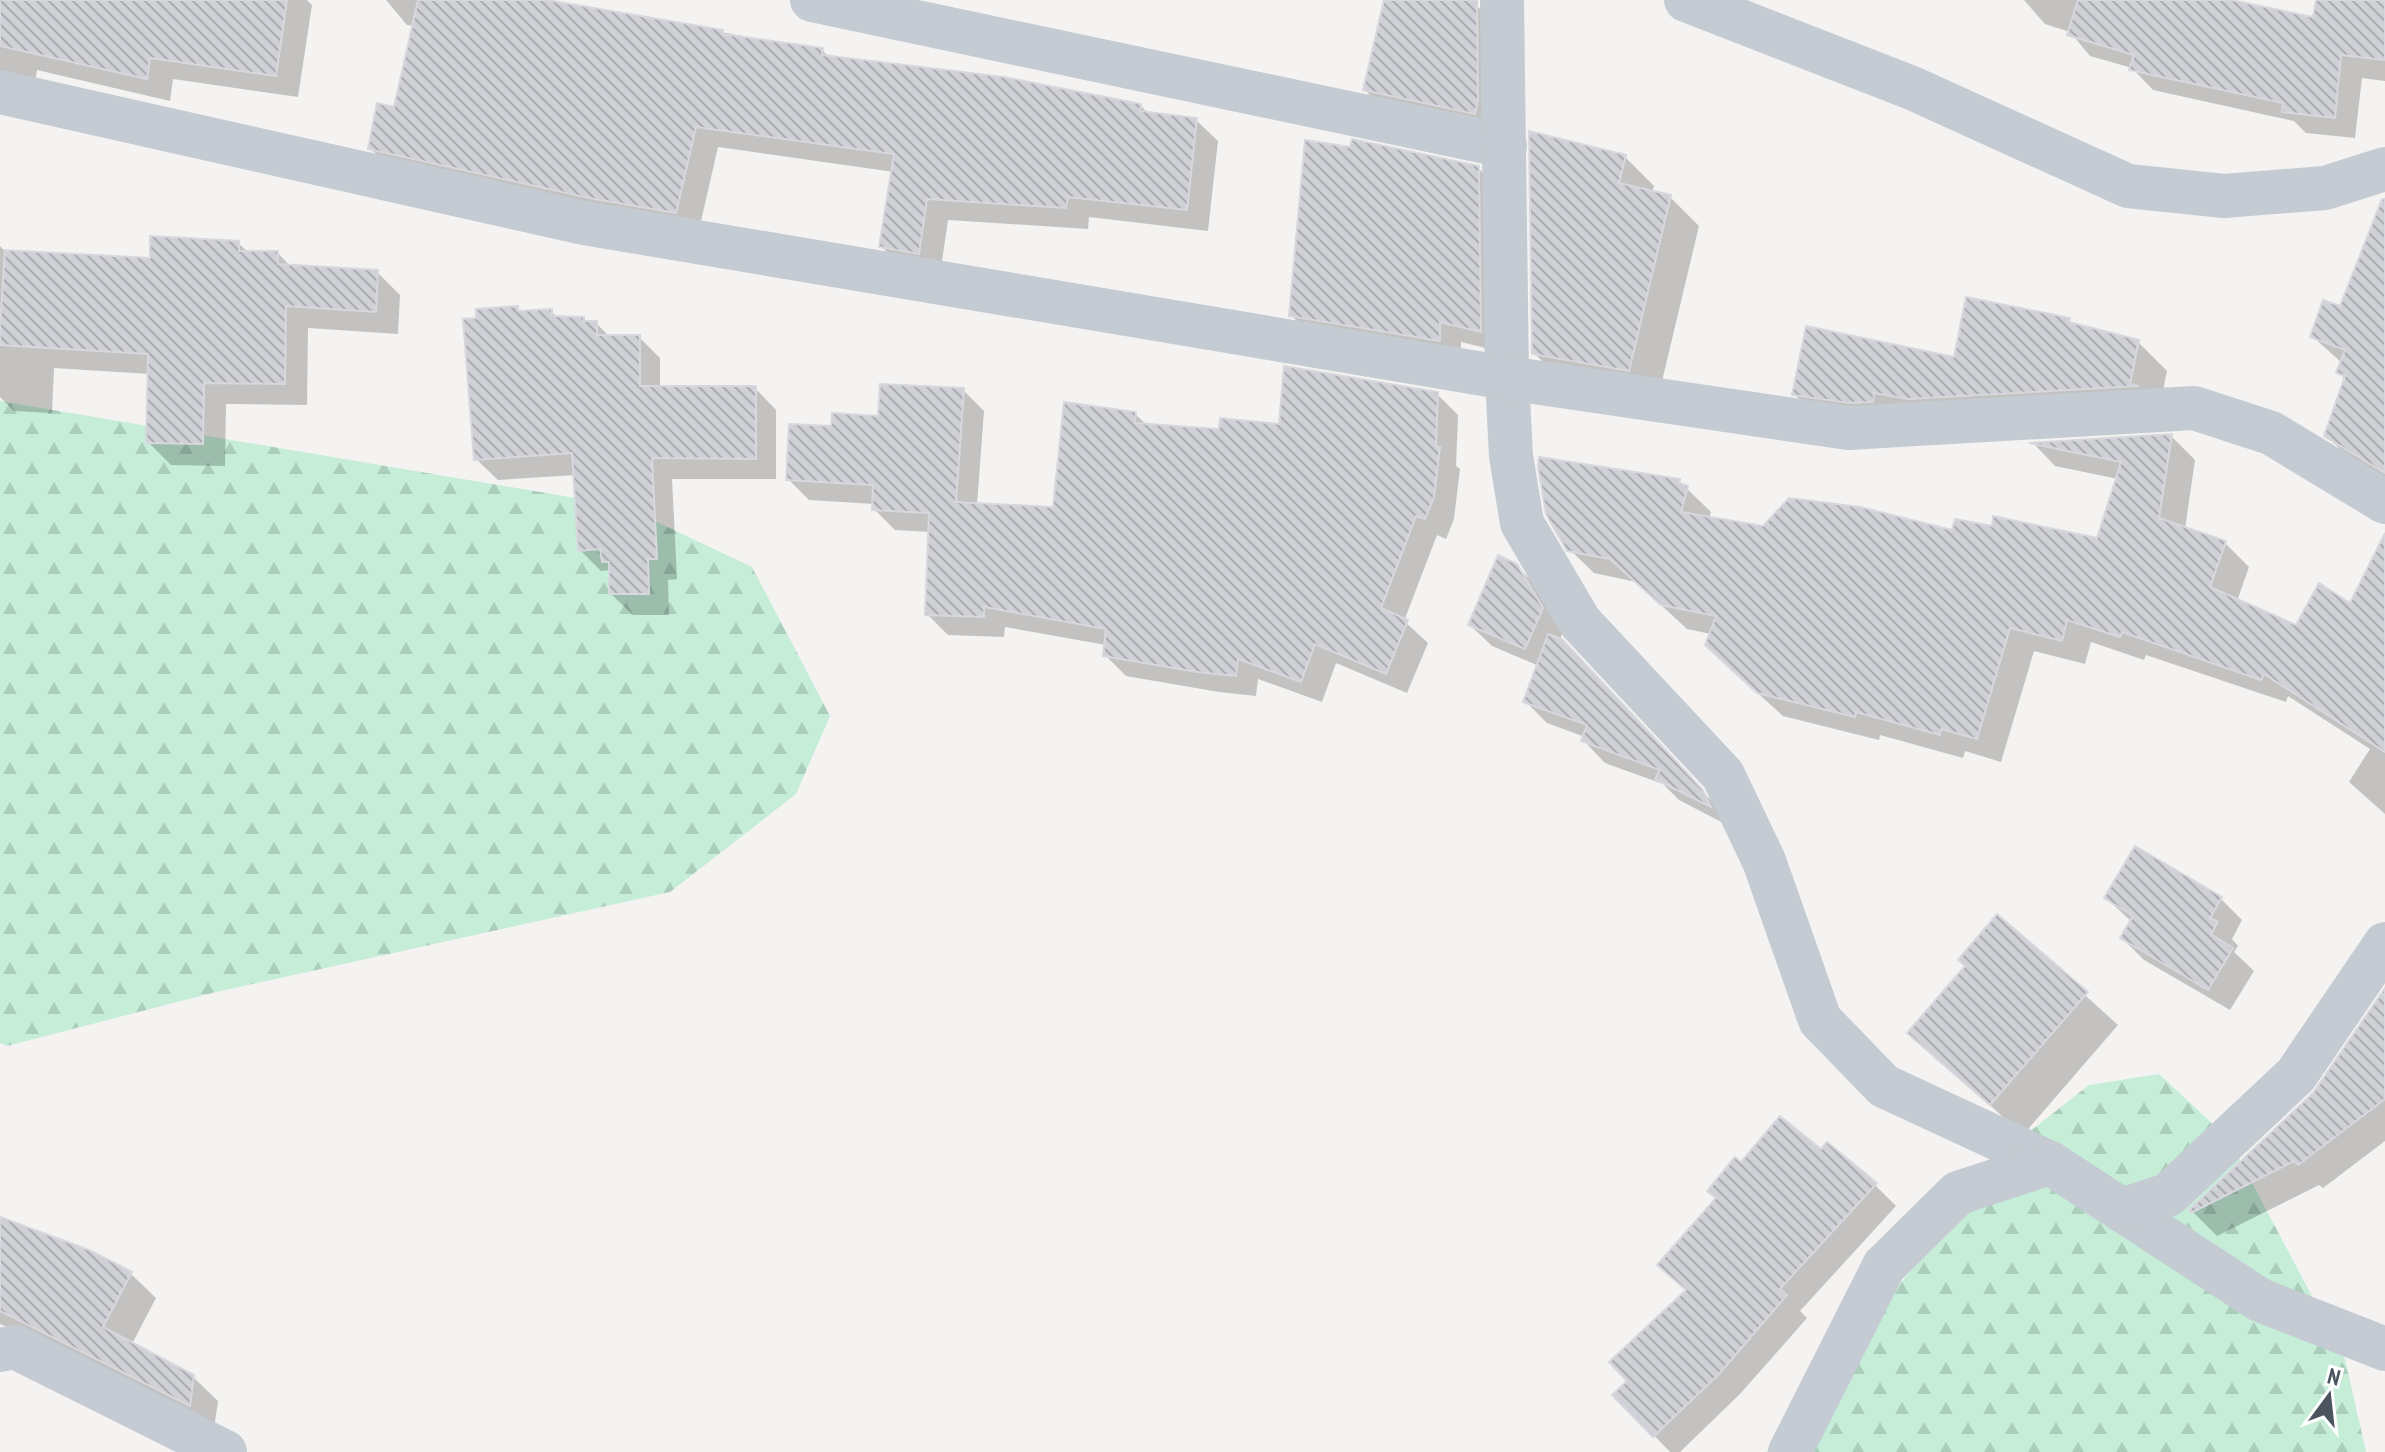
<svg xmlns="http://www.w3.org/2000/svg" width="2385" height="1452" viewBox="0 0 2385 1452" font-family="'PT Sans Narrow',sans-serif">
	<style>
		.forest { fill: url(#forest-firs) }
		.shadow { fill: #0003 }
		.building { fill: url(#building-back-hatch); stroke: #d7d8dd; stroke-width: 2 }
		.lines { fill: none; stroke-linecap: round; stroke-linejoin: round }
		.minor { stroke: #c4cbd2; stroke-width: 44 }
	</style>
	<defs>
		<pattern id="forest-firs" width="22" height="20" patternUnits="userSpaceOnUse" patternTransform="scale(2)"><rect width="22" height="20" fill="#c5edd8"/><path d="M5 1l3.5 6h-7zM16 11l3.5 6h-7z" fill="#abcdbc"/></pattern>
		<pattern id="building-back-hatch" width="6" height="6" patternUnits="userSpaceOnUse" patternTransform="scale(2)"><rect width="6" height="6" fill="#d0d1d6"/><path d="M-1 5l2 2M0 0l6 6M5-1l2 2" fill="none" stroke="#abacb1"/></pattern>
	</defs>
	<rect width="100%" height="100%" fill="#f4f3f2"/>
	<!-- forest -->
	<g class="forest">
		<polygon points="0,401 623,506 752,567 830,716 796,794 670,892 212,993 7,1046 0,1043"/>
		<polygon points="2159,1074 2229,1139 2345,1359 2366,1452 1767,1452 2005,1151 2089,1085"/>
	</g>
	<!-- shadow -->
	<g class="shadow">
		<polygon points="0,0 307,0 312,5 298,97 173,79 170,101 37,70 34,91 0,100"/>
		<polygon points="386,0 540,0 822,50 830,58 1140,105 1149,114 1196,120 1218,141 1208,231 1089,217 1088,229 948,220 940,275 903,268 882,247 894,172 718,147 698,234 392,170 370,148 395,109 414,26 407,25"/>
		<polygon points="1386,0 1456,0 1476,5 1498,27 1499,123 1387,112 1365,90"/>
		<polygon points="2024,0 2192,0 2314,19 2318,0 2385,0 2385,81 2362,78 2355,138 2306,133 2294,121 2153,90 2132,68 2090,56 2070,32 2045,24"/>
		<polygon points="1625,157 1654,186 1652,193 1670,197 1699,226 1658,398 1563,382 1534,353"/>
		<polygon points="1478,168 1500,190 1502,352 1461,342 1461,362 1313,337 1291,315"/>
		<polygon points="152,238 238,243 249,253 278,253 291,267 377,272 400,295 398,334 308,328 307,405 226,404 225,466 171,465 148,442 149,374 54,368 52,413 14,411 0,397 0,246 6,252 152,261"/>
		<polygon points="2385,276 2385,481 2351,460 2326,435 2346,380 2339,372 2342,363 2312,336"/>
		<polygon points="478,311 551,311 558,318 596,323 610,337 639,337 660,358 660,388 755,388 776,410 776,479 672,479 677,579 668,580 669,615 633,615 611,594 611,570 601,571 580,550 576,475 498,480 476,459"/>
		<polygon points="2069,320 2074,326 2138,342 2167,371 2159,410 1824,423 1794,394 1956,360"/>
		<polygon points="963,390 984,411 977,505 1054,509 1135,414 1148,426 1221,431 1281,426 1437,394 1458,415 1456,466 1460,469 1454,519 1446,539 1437,535 1404,621 1428,643 1407,693 1336,663 1322,702 1258,679 1256,696 1219,692 1126,676 1105,655 1106,645 1005,627 1004,637 948,635 927,614 930,532 895,530 874,509 874,504 809,500 788,479 833,428 880,418"/>
		<polygon points="2171,436 2195,460 2185,529 2225,543 2249,567 2237,601 2297,627 2385,630 2385,814 2349,782 2370,749 2288,696 2286,702 2146,655 2144,660 2091,642 2085,664 2034,651 2001,762 1965,751 1963,758 1880,735 1879,740 1783,716 1731,669 1711,634 1687,629 1636,582 1594,573 1569,549 1679,481 1711,512 1709,519 1764,529 1954,533 1994,529 2098,541 2118,479 2055,466 2034,444"/>
		<polygon points="1516,565 1538,588 1563,631 1560,640 1723,813 1729,826 1679,800 1663,784 1605,763 1584,741 1585,737 1547,723 1526,702 1539,666 1492,646 1470,625"/>
		<polygon points="2106,898 2221,899 2242,920 2232,939 2238,946 2234,952 2254,971 2230,1010 2144,960 2122,938 2132,922"/>
		<polygon points="1998,917 2118,1025 2023,1135 1910,1033 1967,967"/>
		<polygon points="2385,992 2385,1141 2323,1188 2319,1185 2217,1236 2191,1210 2315,1095"/>
		<polygon points="1822,1152 1875,1185 1896,1206 1800,1311 1807,1318 1740,1394 1680,1452 1670,1452 1615,1395 1630,1381 1687,1291 1660,1265 1718,1199"/>
		<polygon points="0,1219 88,1252 131,1274 156,1298 132,1344 193,1377 218,1401 214,1429 54,1347 0,1324"/>
	</g>
	<!-- building -->
	<g class="building">
		<polygon points="0,0 287,0 276,76 150,58 147,79 0,46"/>
		<polygon points="418,0 547,0 723,30 722,34 823,48 822,55 1004,77 1141,104 1140,111 1197,118 1187,210 1068,197 1066,208 927,199 919,254 879,247 894,154 696,127 676,213 589,198 368,149 377,103 394,107"/>
		<polygon points="1384,0 1477,0 1478,100 1475,114 1363,90"/>
		<polygon points="2078,0 2231,0 2313,17 2316,0 2385,0 2385,60 2341,55 2335,118 2282,112 2283,103 2129,70 2134,55 2067,35"/>
		<polygon points="1529,131 1626,155 1619,183 1671,195 1629,371 1532,354"/>
		<polygon points="1352,139 1479,166 1481,332 1440,322 1440,341 1289,316 1305,140 1350,147"/>
		<polygon points="2382,199 2385,199 2385,473 2324,436 2345,376 2336,373 2345,350 2310,337 2323,300 2340,306"/>
		<polygon points="150,236 239,241 239,251 278,251 278,264 378,270 376,312 286,306 285,384 204,383 203,444 146,443 148,354 0,345 0,327 5,250 150,258"/>
		<polygon points="1966,297 2070,318 2069,322 2139,340 2130,384 2139,386 1908,399 1874,393 1873,402 1849,403 1792,395 1806,326 1954,357"/>
		<polygon points="518,306 518,311 552,309 552,316 584,317 584,321 597,321 597,335 640,335 640,386 756,386 756,459 652,458 657,559 648,559 649,594 609,594 609,562 602,562 600,549 578,551 572,453 474,460 463,319 476,318 476,309"/>
		<polygon points="1284,366 1438,392 1436,446 1440,447 1434,497 1425,519 1416,516 1381,608 1408,620 1386,674 1315,644 1301,682 1238,659 1236,676 1197,672 1103,656 1106,629 984,607 984,617 925,615 929,513 872,510 873,485 786,480 789,424 831,426 832,413 878,416 880,384 964,388 956,502 1053,507 1064,402 1136,412 1135,423 1219,429 1220,418 1279,424"/>
		<polygon points="2172,434 2159,518 2226,541 2210,587 2296,625 2319,583 2350,603 2385,533 2385,752 2264,674 2261,680 2122,632 2120,637 2067,620 2062,641 2010,628 1977,739 1941,729 1940,735 1856,712 1855,717 1757,693 1705,645 1716,616 1661,605 1610,559 1567,551 1546,514 1538,467 1539,457 1680,479 1679,483 1688,486 1681,512 1763,526 1789,498 1860,507 1952,530 1955,519 1992,526 1993,516 2097,538 2121,462 2029,443"/>
		<polygon points="1498,555 1517,564 1543,608 1525,649 1468,625"/>
		<polygon points="1548,634 1562,639 1702,789 1711,807 1655,779 1660,770 1581,741 1587,725 1523,702"/>
		<polygon points="2135,846 2222,897 2210,918 2218,922 2211,934 2233,948 2208,990 2120,938 2133,916 2104,898"/>
		<polygon points="1997,914 2088,992 1990,1105 1907,1033 1965,966 1958,960"/>
		<polygon points="2385,988 2385,1099 2298,1165 2294,1161 2191,1213 2189,1210 2313,1093"/>
		<polygon points="1780,1116 1821,1149 1827,1142 1877,1183 1780,1289 1787,1295 1719,1374 1653,1437 1612,1395 1627,1381 1609,1362 1686,1290 1657,1265 1716,1198 1707,1191 1735,1157 1741,1162"/>
		<polygon points="0,1217 89,1250 132,1272 103,1327 194,1375 190,1406 0,1311"/>
	</g>
	<g class="lines">
		<!-- minor -->
		<g class="minor">
			<polyline points="812,0 1505,146"/>
			<polyline points="1502,0 1507,378 1511,456 1522,523 1580,622 1723,775 1764,861 1820,1020 1884,1086 2050,1163"/>
			<polyline points="1686,0 1912,88 2128,186 2224,196 2325,188 2385,169"/>
			<polyline points="0,92 584,223 1507,378 1848,428 2194,408 2271,433 2385,502"/>
			<polyline points="2122,1210 2260,1300 2385,1349"/>
			<polyline points="0,1350 15,1347 225,1452"/>
			<polyline points="1790,1452 1884,1266 1958,1193 2050,1163 2122,1210 2168,1195 2296,1075 2385,944"/>
		</g>
	</g>
	<!-- north arrow -->
	<g transform="translate(2329 1396) rotate(15)" stroke="#ffffff" stroke-width="6" paint-order="stroke">
	<path d="M0-6L14 30L0 20L-14 30Z" fill="#4b545f"/>
	<text y="-12" font-size="22" font-weight="bold" text-anchor="middle" fill="#4b545f">N</text>
	</g>
</svg>
